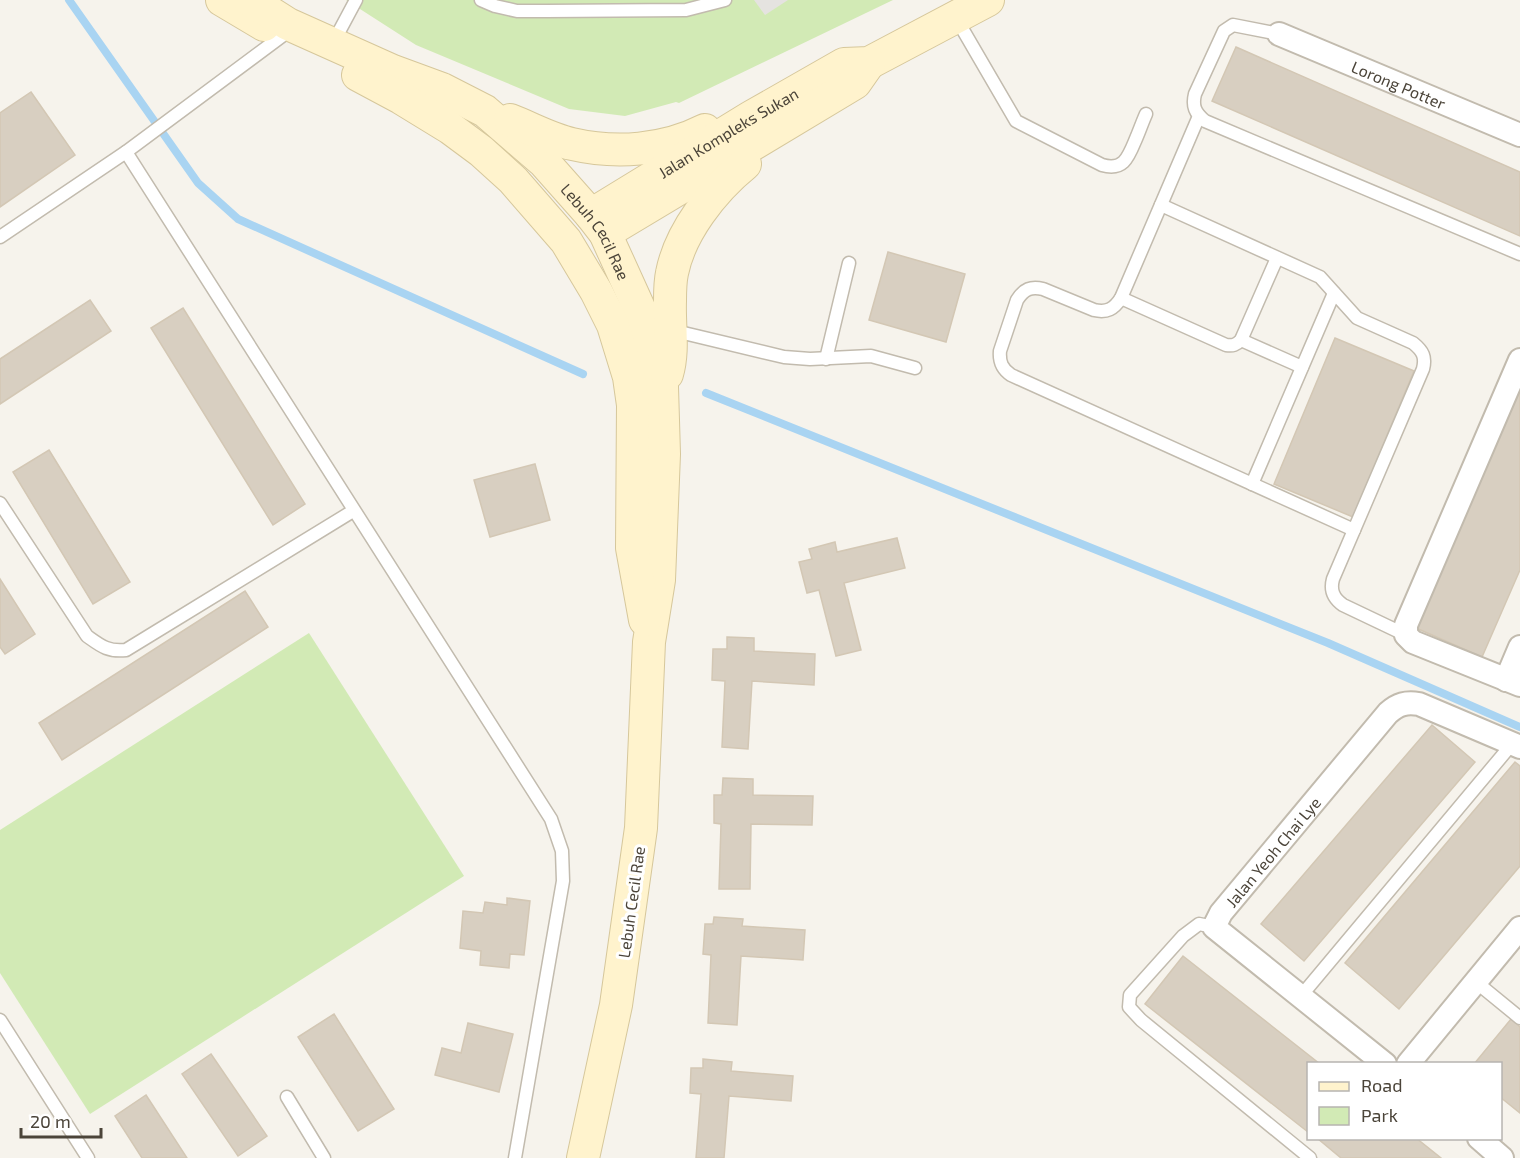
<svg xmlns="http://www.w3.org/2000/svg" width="1520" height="1158" viewBox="0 0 1520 1158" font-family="'Exo 2',sans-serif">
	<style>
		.green { fill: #d2eab5 }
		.parking { fill: #e5e3e0 }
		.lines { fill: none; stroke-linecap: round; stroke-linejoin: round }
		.stream { stroke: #a9d4f2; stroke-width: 8 }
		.building { fill: #d8cfc1; stroke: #d3c7b4; stroke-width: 1.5 }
		.lane-casing { stroke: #c2bbae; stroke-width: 15 }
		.street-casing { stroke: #c2bbae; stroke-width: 26 }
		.secondary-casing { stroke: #d6c79b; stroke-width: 34 }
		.lane { stroke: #fff; stroke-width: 12 }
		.street { stroke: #fff; stroke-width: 22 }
		.secondary { stroke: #fff3cd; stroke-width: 32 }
		.labels { text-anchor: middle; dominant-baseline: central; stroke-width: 6; stroke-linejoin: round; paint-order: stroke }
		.street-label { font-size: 16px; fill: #4b4439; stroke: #fff }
	</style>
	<rect width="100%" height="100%" fill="#f6f3ec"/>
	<!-- green -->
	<g class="green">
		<polygon points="346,0 893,0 679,103 676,102 625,116 569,109 416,45"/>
		<polygon points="309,633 464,876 90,1114 0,973 0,830"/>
	</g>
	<!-- parking -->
	<polygon class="parking" points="754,0 788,0 765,15"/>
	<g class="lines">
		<!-- stream -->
		<g class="stream">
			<polyline points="69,0 198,183 238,219 583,374"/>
			<polyline points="706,393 1328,643 1520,727"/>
		</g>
	</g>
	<!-- building -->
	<g class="building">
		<polygon points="1236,47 1520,172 1520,236 1212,101"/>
		<polygon points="31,92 75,155 0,207 0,113"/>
		<polygon points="888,252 965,274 946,342 869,320"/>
		<polygon points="90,300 111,331 0,404 0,359"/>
		<polygon points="183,308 305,504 273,525 151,328"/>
		<polygon points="1335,338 1414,371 1353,517 1274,484"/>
		<polygon points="1520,390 1520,570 1482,657 1416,628"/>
		<polygon points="49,450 130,582 93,604 13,472"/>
		<polygon points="535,464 550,520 490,537 474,480"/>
		<polygon points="897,538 905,568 844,583 861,650 836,656 819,590 807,593 799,562 812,559 809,549 835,542 837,552"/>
		<polygon points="0,579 35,634 5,654 0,647"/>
		<polygon points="245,591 268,627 62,760 39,723"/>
		<polygon points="727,637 754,638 754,651 815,654 814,685 752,681 748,749 722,747 725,681 712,680 713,649 727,649"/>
		<polygon points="1432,725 1475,762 1304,961 1261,924"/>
		<polygon points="1515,762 1520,766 1520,866 1399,1009 1345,963"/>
		<polygon points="723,778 753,779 753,795 813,796 812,825 751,824 750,889 719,889 721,824 714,823 714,795 722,795"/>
		<polygon points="507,898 530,901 524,955 510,954 509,968 480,965 481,951 460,948 463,911 483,913 485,902 507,905"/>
		<polygon points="714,917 743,919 742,926 805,930 803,960 741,956 737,1025 708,1023 711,955 703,954 705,924 713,924"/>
		<polygon points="1183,956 1320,1064 1308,1064 1308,1132 1145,1004"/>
		<polygon points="334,1014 394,1109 358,1131 298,1037"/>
		<polygon points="1511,1019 1520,1027 1520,1113 1500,1097 1500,1064 1474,1064"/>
		<polygon points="468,1023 513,1034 499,1092 435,1075 442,1048 461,1053"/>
		<polygon points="211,1054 267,1136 238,1156 182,1074"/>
		<polygon points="703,1059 732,1062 731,1071 793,1076 791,1101 729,1096 724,1158 696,1158 701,1094 690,1093 691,1068 703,1068"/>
		<polygon points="146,1095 187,1158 142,1158 115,1116"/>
		<polygon points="1317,1138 1416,1138 1441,1158 1341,1158"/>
	</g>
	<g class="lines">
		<!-- lane casing -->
		<g class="lane-casing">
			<g id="lane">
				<polyline points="481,0 495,6 517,11 546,11 686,10 725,0"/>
				<path d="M956,18L1016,121L1102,165C1123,171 1128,158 1135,141C1139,132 1142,123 1146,114"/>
				<path d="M1279,34L1233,25L1224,31L1195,94C1192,106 1195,113 1205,121L1520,254"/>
				<polyline points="333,43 356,0"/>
				<path d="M1199,116L1121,298C1114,309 1107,313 1094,310L1043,289C1031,286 1024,289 1017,300L1000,351C999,362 1002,369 1011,375L1354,530"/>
				<polyline points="126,152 551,819 562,851 563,881 515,1158"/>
				<path d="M1161,205L1320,277L1357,318L1413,343C1423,351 1426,357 1423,369L1333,579C1330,590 1333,598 1343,605L1406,635"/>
				<polyline points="0,237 126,152 282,36"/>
				<path d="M1121,298L1226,345C1233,346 1236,345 1241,340L1277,258"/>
				<polyline points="671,330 784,357 810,359 871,356 915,368"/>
				<polyline points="1241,340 1302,367"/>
				<polyline points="826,359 849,263"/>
				<polyline points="1252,484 1334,293"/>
				<path d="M0,503L87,636C101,646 108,652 126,650L353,511"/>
				<polyline points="1214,927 1199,924 1183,936 1130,995 1129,1007 1141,1020 1310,1158"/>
				<polyline points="1476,982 1520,1018"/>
				<polyline points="1301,996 1512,744"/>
				<polyline points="0,1020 88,1158"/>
				<polyline points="287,1097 324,1158"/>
			</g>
		</g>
		<!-- street casing -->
		<g class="street-casing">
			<g id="street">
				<path id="s1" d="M1279,34L1520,135"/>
				<polyline points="1520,360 1406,625 1406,635 1413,642 1520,685"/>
				<polyline points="1506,680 1520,647"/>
				<path id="s2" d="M1385,1064L1214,927L1221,913L1388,713C1398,704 1406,702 1419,704L1520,747"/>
				<polyline points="1408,1064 1520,928"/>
				<polyline points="1479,1138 1502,1158"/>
			</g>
		</g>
		<!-- secondary casing -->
		<g class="secondary-casing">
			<g id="secondary">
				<polyline points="222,0 264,25"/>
				<path id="s3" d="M250,0L288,24L393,71L442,89L485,111L544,162L591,215L605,233L640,310L662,387L664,454L659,580L649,642L641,828L616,1005L583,1158"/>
				<polyline points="358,75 401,98 450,128 481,151 513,180 566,241 596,291 613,325 629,377 633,405 632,548 645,620"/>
				<path d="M510,120C531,128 550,139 572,144C615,154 664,151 705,130"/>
				<path id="s4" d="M591,215L751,117L844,64L869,63L988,0"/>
				<polyline points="605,233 855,83 869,63"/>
				<path d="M667,374C674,351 669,325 670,301C670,292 670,282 672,273C680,232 713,190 745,164"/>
			</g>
		</g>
		<!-- lane -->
		<use href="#lane" class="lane"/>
		<!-- street -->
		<use href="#street" class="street"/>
		<!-- secondary -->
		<use href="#secondary" class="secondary"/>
	</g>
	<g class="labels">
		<!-- street labels -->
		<g class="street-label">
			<text stroke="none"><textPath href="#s1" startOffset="130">Lorong Potter</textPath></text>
			<text stroke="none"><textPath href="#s4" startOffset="160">Jalan Kompleks Sukan</textPath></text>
			<text stroke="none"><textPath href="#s3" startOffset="426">Lebuh Cecil Rae</textPath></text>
			<text stroke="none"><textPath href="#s2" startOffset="315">Jalan Yeoh Chai Lye</textPath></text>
			<text transform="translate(631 902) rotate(-82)">Lebuh Cecil Rae</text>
		</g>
	</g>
	<!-- legend -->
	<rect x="1307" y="1062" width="195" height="78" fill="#ffffff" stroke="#b7b4b0" stroke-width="1.5"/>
	<rect x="1319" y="1082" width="30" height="9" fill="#fff3cd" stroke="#b7b4b0" stroke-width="1.5"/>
	<text x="1361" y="1092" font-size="18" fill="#4b4439">Road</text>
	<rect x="1319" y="1107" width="30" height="18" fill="#d2eab5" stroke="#b7b4b0" stroke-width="1.5"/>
	<text x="1361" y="1122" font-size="18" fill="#4b4439">Park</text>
	<!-- scale -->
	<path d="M21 1128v9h80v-9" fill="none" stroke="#4b4439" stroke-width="3"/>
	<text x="30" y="1128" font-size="18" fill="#4b4439" stroke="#ffffff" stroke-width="4.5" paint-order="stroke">20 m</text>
</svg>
